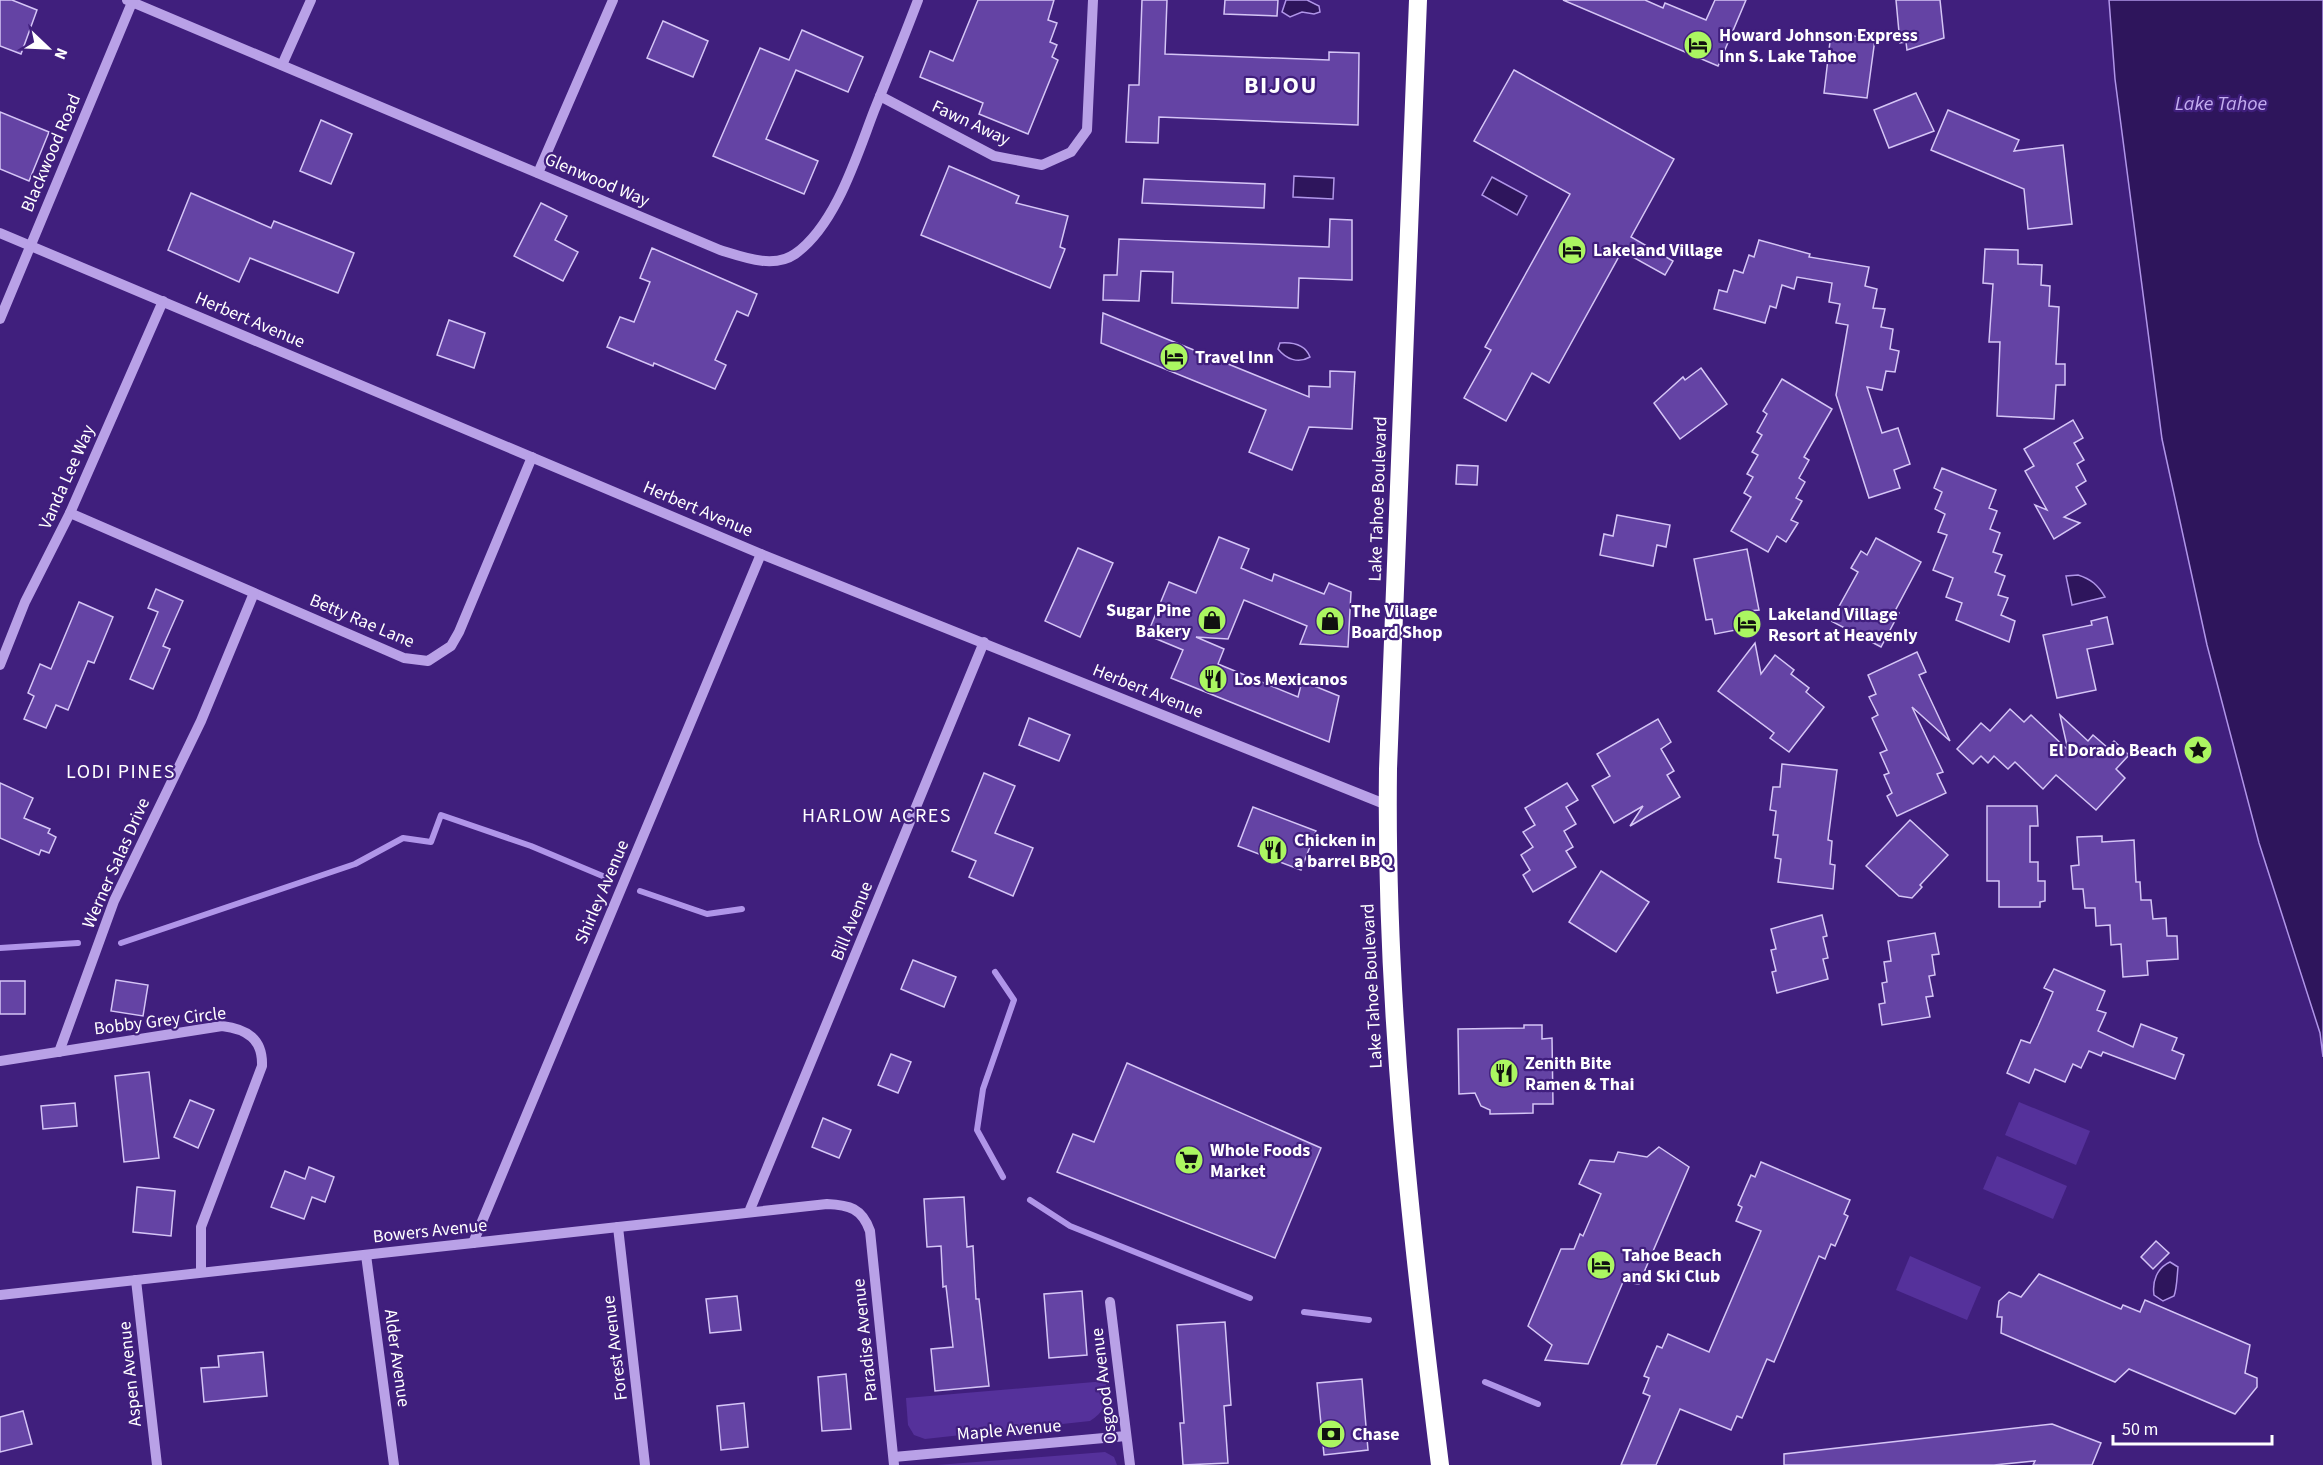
<svg xmlns="http://www.w3.org/2000/svg" width="2323" height="1465" viewBox="0 0 2323 1465" font-family="'Source Sans 3',sans-serif">
	<style>
		.green { fill: #55319b }
		.water { fill: #2e155c; stroke: #b095e9; stroke-width: 1.5 }
		.lines { fill: none; stroke-linecap: round; stroke-linejoin: round }
		.stream { stroke: #b095e9; stroke-width: 6 }
		.building { fill: #6443a4; stroke: #d5c5f6; stroke-width: 1.5 }
		.minor { stroke: #b9a1e7; stroke-width: 10 }
		.highway { stroke: #fff; stroke-width: 18 }
		.labels { text-anchor: middle; dominant-baseline: central; stroke-width: 4.5; stroke-linejoin: round; paint-order: stroke }
		.poi-label { font-size: 18px; font-weight: bold; fill: #fff; stroke: #401f7d; text-anchor: start }
		.street-label { font-size: 18px; fill: #fff; stroke: #401f7d }
		.water-label { font-size: 20px; font-style: italic; fill: #c3adef; stroke: #401f7d }
		.neighbourhood-label { font-size: 20px; letter-spacing: 1.5px; fill: #fff; stroke: #401f7d }
		.district-label { font-size: 24px; font-weight: bold; letter-spacing: 1.5px; fill: #fff; stroke: #401f7d }
	</style>
	<rect width="100%" height="100%" fill="#401f7d"/>
	<!-- green -->
	<g class="green">
		<polygon points="2019,1102 2090,1131 2076,1165 2005,1135"/>
		<polygon points="1997,1156 2067,1186 2053,1219 1983,1189"/>
		<polygon points="1910,1256 1981,1287 1967,1320 1896,1290"/>
		<path d="M1106,1381C1107,1401 1107,1410 1090,1421L925,1439L914,1435L908,1425L906,1398Z"/>
		<polygon points="1105,1452 1114,1457 1117,1465 937,1465"/>
	</g>
	<!-- water -->
	<g class="water">
		<polygon points="1286,0 1307,0 1319,6 1320,12 1314,14 1302,12 1290,17 1282,12"/>
		<polygon points="2109,0 2323,0 2323,1057 2320,1033 2259,843 2207,645 2162,439 2115,79"/>
		<polygon points="1294,176 1334,178 1333,199 1293,197"/>
		<polygon points="1492,177 1527,196 1517,215 1482,195"/>
		<path d="M1280,343C1293,342 1305,344 1310,357C1298,364 1286,359 1278,349Z"/>
		<path d="M2078,575C2091,579 2098,585 2105,597L2072,605L2066,576Z"/>
		<path d="M2170,1262L2178,1267C2177,1276 2177,1288 2174,1296L2163,1301L2154,1295C2152,1281 2157,1268 2170,1262Z"/>
	</g>
	<g class="lines">
		<!-- stream -->
		<g class="stream">
			<polyline points="640,891 707,914 742,909"/>
			<polyline points="121,943 355,864 403,838 431,842 441,815 531,846 605,877"/>
			<polyline points="0,948 78,943"/>
			<polyline points="995,972 1014,1000 983,1089 977,1130 1003,1177"/>
			<polyline points="1030,1200 1070,1226 1250,1298"/>
			<polyline points="1304,1312 1369,1320"/>
			<polyline points="1485,1382 1538,1404"/>
		</g>
	</g>
	<!-- building -->
	<g class="building">
		<polygon points="0,0 12,0 37,10 21,54 0,46"/>
		<polygon points="978,0 1054,0 1048,20 1057,23 1050,42 1057,45 1052,57 1058,60 1028,134 979,114 983,103 920,77 930,51 953,61"/>
		<polygon points="1142,0 1167,0 1165,54 1329,60 1329,52 1359,53 1358,125 1159,117 1158,143 1126,142 1129,85 1139,85"/>
		<polygon points="1225,0 1278,0 1277,16 1224,14"/>
		<polygon points="1563,0 1645,0 1663,8 1665,3 1706,20 1715,0 1746,0 1718,66"/>
		<polygon points="1896,0 1940,0 1944,38 1907,50 1906,42 1900,43"/>
		<polygon points="663,21 708,41 693,77 647,58"/>
		<polygon points="802,30 863,57 848,92 796,70 766,139 818,161 804,194 713,156 760,48 789,60"/>
		<polygon points="1831,33 1875,39 1867,98 1824,93"/>
		<polygon points="1514,70 1674,159 1631,237 1673,261 1665,275 1622,251 1549,383 1532,373 1506,421 1464,398 1491,350 1485,347 1570,194 1474,141"/>
		<polygon points="1916,93 1934,131 1889,148 1874,110"/>
		<polygon points="1948,110 2019,140 2014,151 2063,145 2072,224 2028,229 2024,189 1931,150"/>
		<polygon points="0,112 49,132 29,181 0,169"/>
		<polygon points="321,120 352,134 331,184 300,171"/>
		<polygon points="949,166 1019,196 1016,203 1068,216 1060,247 1065,249 1050,288 921,235"/>
		<polygon points="1144,179 1265,184 1264,208 1142,203"/>
		<polygon points="191,193 271,228 274,221 354,253 338,293 250,258 239,282 168,250"/>
		<polygon points="541,203 567,216 555,240 578,252 563,281 514,256"/>
		<polygon points="1330,219 1352,220 1352,280 1299,278 1298,308 1172,303 1173,272 1141,271 1139,301 1103,300 1104,275 1117,275 1119,239 1329,247"/>
		<polygon points="1759,240 1810,254 1809,257 1869,267 1865,286 1877,289 1873,308 1885,309 1881,327 1893,329 1890,349 1899,351 1895,372 1886,371 1882,390 1867,387 1882,433 1898,428 1910,464 1894,470 1900,488 1869,498 1836,395 1848,325 1836,323 1840,304 1829,302 1832,283 1797,277 1794,289 1782,285 1776,308 1770,306 1765,323 1714,309 1719,290 1727,292 1734,270 1743,273 1749,255 1754,257"/>
		<polygon points="652,248 757,294 748,316 737,311 715,360 726,365 715,389 654,363 653,366 607,347 620,317 634,322 650,282 640,278"/>
		<polygon points="1985,249 2018,250 2018,264 2042,265 2041,285 2050,286 2049,306 2059,307 2056,364 2065,364 2065,385 2056,385 2054,419 1997,416 2000,342 1989,342 1993,284 1983,283"/>
		<polygon points="1103,313 1309,397 1309,386 1330,387 1330,371 1355,372 1352,429 1309,427 1292,470 1249,452 1266,410 1101,343"/>
		<polygon points="449,320 485,333 474,368 437,355"/>
		<polygon points="1701,368 1727,404 1680,439 1654,403 1683,377 1685,380"/>
		<polygon points="1782,379 1832,409 1804,457 1809,460 1799,478 1805,482 1796,498 1802,501 1791,520 1798,523 1786,542 1777,536 1768,552 1731,531 1751,497 1744,493 1753,477 1747,474 1758,455 1752,452 1762,435 1757,432 1767,414 1763,411"/>
		<polygon points="2073,420 2083,438 2074,443 2084,460 2077,464 2086,481 2076,487 2086,504 2064,517 2080,523 2054,539 2035,505 2047,510 2025,471 2034,466 2024,449"/>
		<polygon points="1457,465 1478,466 1477,485 1456,484"/>
		<polygon points="1942,468 1996,490 1989,508 1997,511 1990,529 2000,533 1993,552 2002,555 1995,572 2005,576 1998,595 2008,598 2001,615 2015,621 2009,642 1956,620 1962,603 1946,597 1953,578 1933,570 1947,535 1938,532 1945,514 1935,509 1942,492 1934,488"/>
		<polygon points="1617,515 1670,525 1666,547 1657,545 1653,566 1600,555 1604,534 1613,536"/>
		<polygon points="1219,537 1249,549 1241,568 1272,581 1274,574 1324,594 1329,583 1351,592 1348,647 1300,644 1307,626 1244,600 1228,639 1196,637 1224,649 1218,664 1298,697 1302,681 1339,696 1329,742 1171,678 1183,650 1147,635 1169,582 1196,593"/>
		<polygon points="1876,538 1921,562 1895,611 1899,613 1881,647 1831,621 1858,572 1851,568 1861,551 1867,555"/>
		<polygon points="1078,548 1113,563 1080,637 1045,621"/>
		<polygon points="1747,549 1759,610 1749,611 1752,627 1715,634 1712,619 1706,620 1694,559"/>
		<polygon points="156,589 183,601 163,646 170,649 153,689 130,679 158,612 148,608"/>
		<polygon points="79,602 113,617 94,663 88,661 68,710 56,705 46,728 24,719 34,696 28,693 40,664 51,669"/>
		<polygon points="2107,617 2113,644 2087,649 2096,690 2057,698 2043,635 2092,625 2091,621"/>
		<polygon points="1755,643 1761,674 1775,655 1794,670 1791,674 1809,688 1806,692 1824,707 1789,752 1770,738 1774,733 1718,691"/>
		<polygon points="1917,652 1926,672 1919,675 1950,741 1912,707 1943,772 1937,774 1946,793 1897,816 1887,796 1892,793 1884,775 1889,773 1880,753 1887,750 1872,718 1878,715 1869,697 1876,694 1868,675"/>
		<polygon points="2010,709 2024,722 2031,715 2068,750 2060,715 2088,741 2093,735 2108,748 2114,741 2129,755 2116,769 2125,778 2096,810 2056,775 2043,789 2015,762 2008,769 1994,756 1988,763 1981,756 1973,764 1957,749 1981,723 1990,731"/>
		<polygon points="1029,718 1070,735 1059,761 1019,745"/>
		<polygon points="1658,719 1671,742 1661,749 1674,771 1667,775 1680,797 1630,826 1643,806 1614,823 1592,786 1610,776 1597,754"/>
		<polygon points="1782,764 1837,770 1828,840 1832,841 1830,864 1835,865 1833,889 1778,882 1781,859 1775,858 1778,835 1773,835 1776,811 1770,810 1773,787 1780,787"/>
		<polygon points="984,773 1015,786 995,833 1033,848 1013,896 969,877 976,861 952,851"/>
		<polygon points="0,783 33,798 24,818 50,829 48,833 56,837 49,853 41,850 39,855 0,838"/>
		<polygon points="1567,783 1578,800 1566,807 1576,824 1564,831 1573,847 1566,851 1576,867 1533,892 1523,875 1530,870 1521,855 1533,847 1523,832 1535,825 1525,808"/>
		<polygon points="1987,806 2037,806 2038,826 2030,826 2030,862 2038,862 2038,881 2045,881 2045,901 2040,902 2040,907 1999,907 1999,881 1987,881"/>
		<polygon points="1253,807 1316,831 1301,870 1238,846"/>
		<polygon points="1910,820 1948,855 1920,885 1922,887 1912,898 1899,896 1866,866"/>
		<polygon points="2102,836 2102,842 2134,840 2136,882 2140,882 2141,900 2151,900 2153,919 2166,918 2167,936 2177,936 2178,959 2147,961 2148,975 2123,977 2121,944 2111,945 2110,925 2096,926 2095,908 2085,908 2083,889 2073,889 2071,866 2079,865 2077,837"/>
		<polygon points="1601,871 1649,902 1616,952 1569,922"/>
		<polygon points="1822,915 1827,936 1823,937 1828,958 1823,959 1828,979 1777,993 1772,972 1776,971 1771,950 1776,949 1771,929"/>
		<polygon points="1935,933 1939,954 1932,955 1935,975 1929,976 1933,996 1926,997 1930,1017 1882,1025 1879,1004 1885,1003 1882,983 1887,982 1884,962 1891,961 1888,941"/>
		<polygon points="913,960 956,977 944,1007 901,989"/>
		<polygon points="2054,969 2105,991 2097,1010 2106,1013 2098,1031 2133,1047 2141,1024 2177,1038 2172,1050 2184,1055 2175,1079 2103,1052 2101,1056 2089,1051 2081,1068 2073,1064 2065,1082 2035,1069 2029,1083 2007,1073 2021,1040 2030,1043 2038,1026 2053,992 2044,988"/>
		<polygon points="116,980 148,985 143,1016 111,1011"/>
		<rect x="0" y="981" width="25" height="33"/>
		<polygon points="1524,1025 1542,1025 1542,1039 1552,1038 1553,1104 1533,1104 1533,1113 1490,1114 1490,1110 1481,1106 1475,1093 1459,1094 1458,1029 1524,1028"/>
		<polygon points="891,1054 911,1062 898,1093 878,1085"/>
		<polygon points="1127,1063 1321,1148 1275,1258 1057,1172 1073,1134 1094,1142"/>
		<polygon points="149,1072 159,1158 124,1162 115,1076"/>
		<polygon points="190,1100 214,1110 198,1148 174,1137"/>
		<polygon points="75,1103 77,1126 43,1129 41,1106"/>
		<polygon points="823,1118 851,1130 839,1158 812,1147"/>
		<polygon points="1659,1147 1689,1167 1639,1284 1623,1282 1588,1364 1545,1360 1552,1345 1528,1326 1561,1249 1574,1249 1580,1234 1583,1236 1601,1194 1579,1184 1590,1160 1614,1162 1618,1152 1647,1157"/>
		<polygon points="1761,1162 1850,1200 1844,1214 1848,1216 1835,1246 1831,1244 1825,1259 1819,1256 1774,1362 1767,1359 1742,1418 1737,1416 1731,1430 1680,1409 1656,1465 1621,1465 1650,1396 1643,1393 1649,1378 1644,1376 1657,1346 1662,1348 1668,1334 1709,1352 1761,1231 1736,1221 1742,1207 1738,1205 1751,1175 1755,1177"/>
		<polygon points="309,1167 334,1177 325,1202 312,1197 304,1219 271,1207 285,1171 305,1179"/>
		<polygon points="137,1187 175,1191 171,1236 133,1232"/>
		<polygon points="964,1197 967,1247 973,1246 976,1299 979,1299 989,1386 935,1391 931,1349 953,1347 946,1286 943,1287 941,1246 927,1247 924,1199"/>
		<polygon points="2156,1241 2169,1253 2153,1269 2141,1257"/>
		<polygon points="2039,1274 2121,1309 2123,1305 2140,1312 2145,1300 2250,1345 2245,1373 2257,1378 2257,1387 2235,1414 2129,1369 2115,1382 2001,1333 2002,1317 1997,1317 1999,1301 2009,1292 2021,1297"/>
		<polygon points="1082,1291 1087,1355 1049,1358 1044,1294"/>
		<polygon points="737,1296 741,1330 710,1333 706,1299"/>
		<polygon points="1225,1322 1231,1405 1224,1406 1228,1463 1183,1465 1180,1423 1184,1423 1177,1325"/>
		<polygon points="263,1352 267,1396 204,1402 201,1368 219,1367 218,1356"/>
		<polygon points="846,1374 851,1429 822,1431 818,1377"/>
		<polygon points="1362,1379 1368,1450 1324,1455 1317,1383"/>
		<polygon points="744,1403 748,1447 721,1450 717,1406"/>
		<polygon points="23,1411 32,1444 0,1452 0,1417"/>
		<polygon points="2052,1424 2101,1443 2092,1465 2033,1465 2035,1461 1994,1465 1784,1465 1784,1454"/>
	</g>
	<g class="lines">
		<!-- minor -->
		<g class="minor">
			<path d="M127,0L720,250C743,257 773,269 795,254C836,225 857,155 874,111C889,74 904,37 918,0"/>
			<polyline points="282,65 311,0"/>
			<polyline points="880,96 994,156 1042,165 1071,152 1087,130 1093,0"/>
			<polyline points="538,173 613,0"/>
			<polyline points="0,233 761,554 1387,805"/>
			<polyline points="0,319 133,0"/>
			<polyline points="70,513 404,658 428,661 451,646 459,632 532,457"/>
			<polyline points="0,665 25,602 70,513 163,301"/>
			<polyline points="59,1052 114,901 201,721 254,593"/>
			<path d="M0,1061L222,1026C247,1029 263,1039 262,1066L201,1227V1272"/>
			<polyline points="749,1212 984,642"/>
			<polyline points="618,1227 645,1465"/>
			<polyline points="473,1243 761,554"/>
			<polyline points="366,1255 394,1465"/>
			<polyline points="136,1280 157,1465"/>
			<path d="M0,1295L827,1204C849,1205 862,1208 870,1231L894,1465"/>
			<polyline points="1110,1302 1130,1465"/>
			<polyline points="894,1457 1126,1436"/>
		</g>
		<!-- highway -->
		<path class="highway" d="M1418,0L1388,769C1385,1003 1411,1234 1440,1465"/>
	</g>
	<!-- icons -->
	<defs>
		<g id="hotel-disc" transform="scale(1.5)"><circle r="9.5" fill="#abf661" stroke="#401f7d"/><path d="M-6-4.5h1.5V1H6V5H4.5V3h-9V5H-6ZM-4 0a1.8 1.8 0 1 1 3.6 0ZM.5 0V-2.5h3Q6-2.5 6 0Z" fill="#111"/></g>
		<g id="shop-disc" transform="scale(1.5)"><circle r="9.5" fill="#abf661" stroke="#401f7d"/><path d="M-5-2.5h2.3a2.7 3.5 0 0 1 5.4 0H5L5.5 6h-11ZM-1.5-2.5h3a1.5 2.3 0 0 0-3 0Z" fill="#111"/></g>
		<g id="restaurant-disc" transform="scale(1.5)"><circle r="9.5" fill="#abf661" stroke="#401f7d"/><path d="M-5-6h1v4h1v-4h1v4h1v-4h1v5L-1.5 .5V6h-2V.5L-5-1ZM5-6V6H3V1.5H1.5Q1.5-4 5-6Z" fill="#111"/></g>
		<g id="sight-disc" transform="scale(1.5)"><circle r="9.5" fill="#abf661" stroke="#401f7d"/><path d="M0-6L1.8-2.2L6-1.7L2.9 1.2L3.7 5.4L0 3.3L-3.7 5.4L-2.9 1.2L-6-1.7L-1.8-2.2Z" fill="#111"/></g>
		<g id="supermarket-disc" transform="scale(1.5)"><circle r="9.5" fill="#abf661" stroke="#401f7d"/><path d="M-6-5.5h2.5l.6 2H6L4.5 2H-2.5L-4.4-4H-6ZM-1.5 3.2a1.3 1.3 0 1 0 .1 0ZM3 3.2a1.3 1.3 0 1 0 .1 0Z" fill="#111"/></g>
		<g id="bank-disc" transform="scale(1.5)"><circle r="9.5" fill="#abf661" stroke="#401f7d"/><path d="M-6-4H6V4H-6ZM0-2.3a2.3 2.3 0 1 0 0 4.6a2.3 2.3 0 1 0 0-4.6Z" fill="#111"/></g>
	</defs>
	<g fill-rule="evenodd">
		<use href="#hotel-disc" x="1698" y="45"/>
		<use href="#hotel-disc" x="1572" y="250"/>
		<use href="#hotel-disc" x="1174" y="357"/>
		<use href="#shop-disc" x="1212" y="620"/>
		<use href="#shop-disc" x="1330" y="621"/>
		<use href="#hotel-disc" x="1747" y="624"/>
		<use href="#restaurant-disc" x="1213" y="679"/>
		<use href="#sight-disc" x="2198" y="750"/>
		<use href="#restaurant-disc" x="1273" y="850"/>
		<use href="#restaurant-disc" x="1504" y="1073"/>
		<use href="#supermarket-disc" x="1189" y="1160"/>
		<use href="#hotel-disc" x="1601" y="1265"/>
		<use href="#bank-disc" x="1331" y="1434"/>
	</g>
	<g class="labels">
		<!-- poi labels -->
		<g class="poi-label">
			<text x="1719" y="35">Howard Johnson Express<tspan x="1719" dy="21">Inn S. Lake Tahoe</tspan></text>
			<text x="1593" y="250">Lakeland Village</text>
			<text x="1195" y="357">Travel Inn</text>
			<text x="1191" y="610" text-anchor="end">Sugar Pine<tspan x="1191" dy="21">Bakery</tspan></text>
			<text x="1351" y="611">The Village<tspan x="1351" dy="21">Board Shop</tspan></text>
			<text x="1768" y="614">Lakeland Village<tspan x="1768" dy="21">Resort at Heavenly</tspan></text>
			<text x="1234" y="679">Los Mexicanos</text>
			<text x="2177" y="750" text-anchor="end">El Dorado Beach</text>
			<text x="1294" y="840">Chicken in<tspan x="1294" dy="21">a barrel BBQ</tspan></text>
			<text x="1525" y="1063">Zenith Bite<tspan x="1525" dy="21">Ramen &amp; Thai</tspan></text>
			<text x="1210" y="1150">Whole Foods<tspan x="1210" dy="21">Market</tspan></text>
			<text x="1622" y="1255">Tahoe Beach<tspan x="1622" dy="21">and Ski Club</tspan></text>
			<text x="1352" y="1434">Chase</text>
		</g>
		<!-- street labels -->
		<g class="street-label">
			<text transform="translate(971 123) rotate(25)">Fawn Away</text>
			<text transform="translate(51 153) rotate(-67)">Blackwood Road</text>
			<text transform="translate(597 180) rotate(23)">Glenwood Way</text>
			<text transform="translate(250 320) rotate(23)">Herbert Avenue</text>
			<text transform="translate(67 477) rotate(-66)">Vanda Lee Way</text>
			<text transform="translate(1378 499) rotate(-88)">Lake Tahoe Boulevard</text>
			<text transform="translate(698 509) rotate(23)">Herbert Avenue</text>
			<text transform="translate(362 621) rotate(23)">Betty Rae Lane</text>
			<text transform="translate(1148 691) rotate(22)">Herbert Avenue</text>
			<text transform="translate(116 863) rotate(-66)">Werner Salas Drive</text>
			<text transform="translate(602 892) rotate(-67)">Shirley Avenue</text>
			<text transform="translate(852 921) rotate(-68)">Bill Avenue</text>
			<text transform="translate(1372 986) rotate(-93)">Lake Tahoe Boulevard</text>
			<text transform="translate(160 1021) rotate(-7)">Bobby Grey Circle</text>
			<text transform="translate(430 1231) rotate(-6)">Bowers Avenue</text>
			<text transform="translate(865 1340) rotate(-96)">Paradise Avenue</text>
			<text transform="translate(615 1348) rotate(-97)">Forest Avenue</text>
			<text transform="translate(397 1358) rotate(82)">Alder Avenue</text>
			<text transform="translate(130 1374) rotate(-96)">Aspen Avenue</text>
			<text transform="translate(1104 1386) rotate(-97)">Osgood Avenue</text>
			<text transform="translate(1009 1430) rotate(-5)">Maple Avenue</text>
		</g>
		<!-- water labels -->
		<g class="water-label">
			<text x="2221" y="104">Lake Tahoe</text>
		</g>
		<!-- neighbourhood labels -->
		<g class="neighbourhood-label">
			<text x="121" y="772">LODI PINES</text>
			<text x="877" y="816">HARLOW ACRES</text>
		</g>
		<!-- district labels -->
		<g class="district-label">
			<text x="1281" y="85">BIJOU</text>
		</g>
	</g>
	<!-- north arrow -->
	<g transform="translate(48 48) rotate(113)" stroke="#401f7d" stroke-width="4.5" paint-order="stroke">
	<path d="M0-4.5L10 22L0 15L-10 22Z" fill="#ffffff"/>
	<text y="-9" font-size="16" font-weight="bold" text-anchor="middle" fill="#ffffff">N</text>
	</g>
	<!-- scale -->
	<path d="M2113 1435v9h159v-9" fill="none" stroke="#ffffff" stroke-width="3"/>
	<text x="2122" y="1435" font-size="18" fill="#ffffff" stroke="#401f7d" stroke-width="4.5" paint-order="stroke">50 m</text>
</svg>
